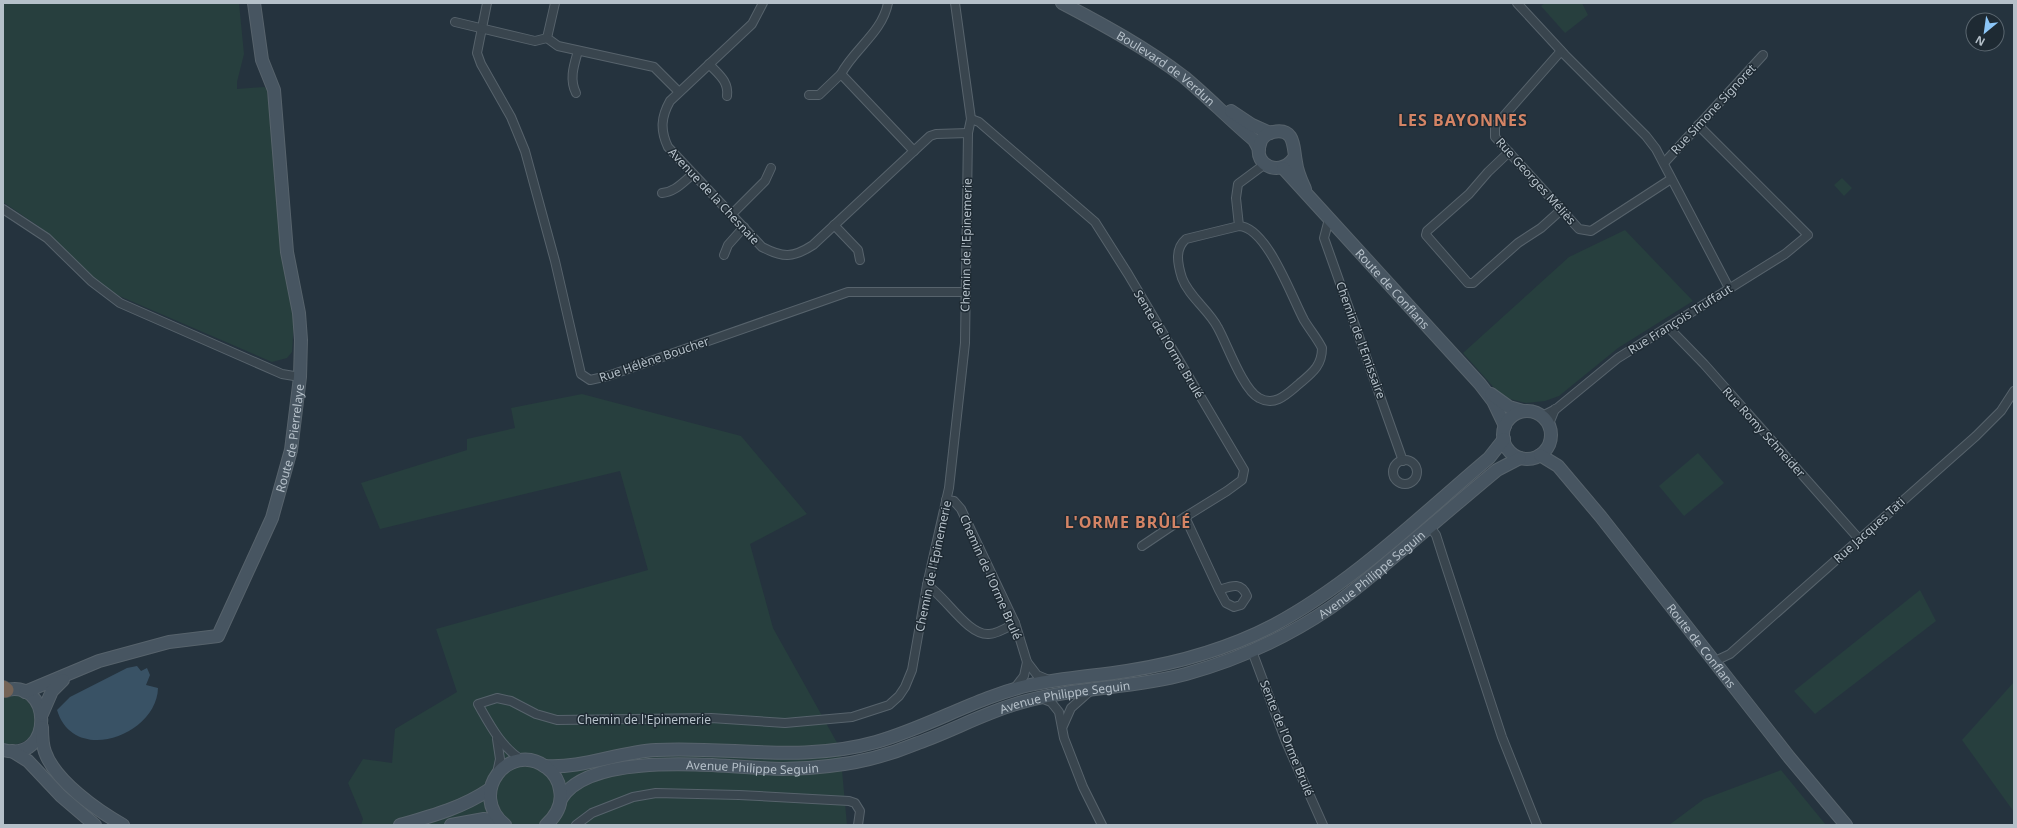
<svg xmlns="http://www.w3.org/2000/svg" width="2017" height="828" viewBox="0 0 2017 828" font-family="'Noto Sans',sans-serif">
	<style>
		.green { fill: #273f3e }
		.water { fill: #395265 }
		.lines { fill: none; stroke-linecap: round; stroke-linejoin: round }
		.street-casing { stroke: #57636c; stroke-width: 10 }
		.secondary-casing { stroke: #57636c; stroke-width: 14 }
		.highway-casing { stroke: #445059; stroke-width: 16 }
		.street { stroke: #39454e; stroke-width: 8 }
		.secondary { stroke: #475561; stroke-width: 12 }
		.highway { stroke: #746356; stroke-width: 15 }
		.labels { text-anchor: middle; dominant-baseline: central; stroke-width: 3; stroke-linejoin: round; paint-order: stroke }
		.street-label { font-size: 12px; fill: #b5c0c9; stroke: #1e2a33 }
		.district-label { font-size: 16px; font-weight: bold; letter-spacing: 1px; fill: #d48465; stroke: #1e2a33 }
	</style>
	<rect width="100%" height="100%" fill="#25333e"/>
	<!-- green -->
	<g class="green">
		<polygon points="3,3 239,3 244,54 237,82 237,89 264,87 267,89 274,148 282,259 294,322 292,352 287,358 272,362 117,295 101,286 41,228 3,202"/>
		<polygon points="1545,3 1582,3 1588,15 1565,33 1541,6"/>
		<polygon points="1842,178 1852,188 1844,196 1834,185"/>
		<polygon points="1625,230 1693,301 1618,348 1559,396 1545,401 1526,403 1510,399 1497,391 1463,353 1569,257"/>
		<polygon points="582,394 741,436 807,514 750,544 773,628 840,748 847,825 361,825 363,819 348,783 363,759 392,763 395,729 457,692 436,629 648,570 620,471 380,529 361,483 467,450 467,439 515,428 511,408"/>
		<polygon points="1698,453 1724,483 1684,516 1659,486"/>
		<polygon points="1920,590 1936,621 1815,714 1794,691"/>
		<polygon points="2014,682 2014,812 1962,740"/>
		<path d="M17,694C50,709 36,753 3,743V695Z"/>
		<polygon points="1781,770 1826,825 1669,825 1704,799"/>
	</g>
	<!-- water -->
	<path class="water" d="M137,666L141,671L147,668L150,675L146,685L158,688C157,735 74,766 57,710L70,697L127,668Z"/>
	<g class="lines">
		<!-- street casing -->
		<g class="street-casing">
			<g id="street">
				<polyline points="487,3 477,53 481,64 511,117 525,151 555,261 581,374 590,380 608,376 848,292 966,292"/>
				<polyline points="555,3 547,38 558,46 654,67 679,92"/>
				<path d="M763,3L752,24L670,101C661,117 660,130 668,147L762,247C783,258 793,258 813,245L930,136L936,134L968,133"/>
				<path d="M888,3C882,33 854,49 841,74L914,151"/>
				<polyline points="1517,3 1565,55 1646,136 1656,149 1729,288"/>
				<polyline points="455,22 535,41 547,38"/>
				<polyline points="1561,51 1495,126 1495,137 1579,229 1591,231 1671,179"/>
				<path d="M709,64C718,74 729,81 727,96"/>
				<path d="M576,93C569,79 574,65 578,51"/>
				<polyline points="809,95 819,95 841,74"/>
				<path d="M971,119L979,122L1095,222L1128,274L1244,470L1242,480L1227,491L1185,517L1219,590L1226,603L1234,607L1241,605L1247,596C1241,581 1231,586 1219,590"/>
				<polyline points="1509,152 1488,172 1469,194 1427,231 1426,235 1468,283 1473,283 1518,243 1541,228 1561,210"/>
				<polyline points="1664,163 1763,55"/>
				<path d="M662,193C675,192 683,182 693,174"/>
				<polyline points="3,209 47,238 91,281 120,303 282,374 300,377"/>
				<polyline points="732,214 765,181 771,168"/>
				<polyline points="1329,219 1324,238 1403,461"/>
				<polyline points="834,225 858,250 860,260"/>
				<path d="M1239,226L1186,239C1174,249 1178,265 1182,278C1189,297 1209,310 1218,328C1227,344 1243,390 1259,398C1275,407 1287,394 1299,384C1312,373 1322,366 1322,348C1317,338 1310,330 1304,320C1292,298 1267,227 1239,226L1236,198L1238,184L1265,164"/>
				<polyline points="724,255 728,245 744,227"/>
				<polyline points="1668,327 1704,364 1859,539"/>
				<polyline points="1542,416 1556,409 1618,358 1785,254 1808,235 1698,125"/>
				<polyline points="1549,424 1555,409"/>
				<circle cx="1405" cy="472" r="12"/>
				<polyline points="946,500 954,501 961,509 1015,623 1027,662 1037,675 1049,680"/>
				<polyline points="1430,527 1436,535 1443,557 1502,737 1537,825"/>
				<polyline points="1142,546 1185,517"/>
				<path d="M927,585C946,597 968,636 989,634C997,634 1008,627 1015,623"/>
				<polyline points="1252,651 1286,742 1323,825"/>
				<polyline points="1715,661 1730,654 1976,436 2001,411 2014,391"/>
				<polyline points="1014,689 1024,676 1027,662"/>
				<polyline points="1041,698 1051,702 1059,712 1064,738 1083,787 1102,825"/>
				<polyline points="1063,726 1071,708 1090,691"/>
				<polyline points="497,739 500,759 497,773"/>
				<path d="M522,760C501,747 490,725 478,704L497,698L511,701L536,714L557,720L711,718L785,723L852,717L889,705L899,696L905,687L912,670L927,585L949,488L965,343L968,133L971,119L955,3"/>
				<polyline points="576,825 592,813 633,797 656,793 739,795 849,801 855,803 860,811 858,825"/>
			</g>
		</g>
		<!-- secondary casing -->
		<g class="secondary-casing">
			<g id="secondary">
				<path id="s1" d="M1062,3C1104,25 1146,48 1184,77C1208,97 1230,120 1254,140L1259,149"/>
				<polyline points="1231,111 1252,125 1270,133"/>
				<path d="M1295,156C1283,178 1252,167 1260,144C1261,138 1267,133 1273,132C1296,127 1293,149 1296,162C1297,172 1301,180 1305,189"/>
				<path id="s2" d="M1283,168L1480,384L1493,401L1505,426"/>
				<polyline points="1491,394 1509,407 1523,411"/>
				<circle cx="1527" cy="435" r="24"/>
				<path id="s3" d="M1540,455L1558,466L1601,517L1789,757L1846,825"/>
				<path d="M3,691C53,675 55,764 3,750"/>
				<path id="s4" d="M25,692L99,661L169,642L218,636L272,518L291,450L300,377L301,340L299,313L287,252L274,90L262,60L254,3"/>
				<polyline points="42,714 52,691 63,680"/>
				<path d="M42,727C42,735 42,744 45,752C55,781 98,811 123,825"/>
				<polyline points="12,751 28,761 61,796 95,825"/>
				<path d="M544,766C582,769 618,752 656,750C730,746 802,763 876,742C929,727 977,697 1030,685C1062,678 1095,676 1127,671C1178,663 1228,649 1274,625C1354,582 1420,516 1489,458L1504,439"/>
				<path id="s5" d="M561,799C592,748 730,768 783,769C798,769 814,768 829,766C860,763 889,755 918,743C952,731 984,713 1019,703C1073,687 1131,689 1186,674C1237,660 1287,637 1330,608C1353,592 1374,574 1395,556C1429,528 1463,498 1497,470L1520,458"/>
				<path d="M400,825C432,816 462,808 490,789"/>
				<polyline points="451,825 484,819 500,821"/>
				<path d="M505,825C467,794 509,740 546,767C554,773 559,781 560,790C563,804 556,816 546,825"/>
			</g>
		</g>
		<!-- highway casing -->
		<g class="highway-casing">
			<polyline id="highway" points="3,688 6,690"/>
		</g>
		<!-- street -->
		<use href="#street" class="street"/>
		<!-- secondary -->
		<use href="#secondary" class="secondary"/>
		<!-- highway -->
		<use href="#highway" class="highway"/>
	</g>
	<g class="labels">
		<!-- street labels -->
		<g class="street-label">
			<text stroke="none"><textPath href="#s1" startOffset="123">Boulevard de Verdun</textPath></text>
			<text transform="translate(1713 109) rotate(-47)">Rue Simone Signoret</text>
			<text transform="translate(1536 181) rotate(48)">Rue Georges Méliès</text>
			<text transform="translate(714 196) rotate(47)">Avenue de la Chesnaie</text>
			<text transform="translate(966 245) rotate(-89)">Chemin de l'Epinemerie</text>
			<text stroke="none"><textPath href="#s2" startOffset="163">Route de Conflans</textPath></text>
			<text transform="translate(1680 319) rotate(-32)">Rue François Truffaut</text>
			<text transform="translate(1361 340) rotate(70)">Chemin de l'Emissaire</text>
			<text transform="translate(1169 344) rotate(59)">Sente de l'Orme Brulé</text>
			<text transform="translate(654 359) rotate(-19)">Rue Hélène Boucher</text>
			<text transform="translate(1764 432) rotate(48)">Rue Romy Schneider</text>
			<text stroke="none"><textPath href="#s4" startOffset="414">Route de Pierrelaye</textPath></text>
			<text transform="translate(1869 530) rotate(-42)">Rue Jacques Tati</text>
			<text transform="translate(933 566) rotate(-78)">Chemin de l'Epinemerie</text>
			<text stroke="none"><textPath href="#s5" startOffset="861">Avenue Philippe Seguin</textPath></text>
			<text transform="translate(991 577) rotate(66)">Chemin de l'Orme Brulé</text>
			<text stroke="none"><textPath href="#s3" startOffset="251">Route de Conflans</textPath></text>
			<text stroke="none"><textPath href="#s5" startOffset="525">Avenue Philippe Seguin</textPath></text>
			<text x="644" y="719">Chemin de l'Epinemerie</text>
			<text transform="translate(1287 738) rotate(68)">Sente de l'Orme Brulé</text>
			<text stroke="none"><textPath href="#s5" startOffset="201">Avenue Philippe Seguin</textPath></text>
		</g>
		<!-- district labels -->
		<g class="district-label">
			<text x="1463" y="120">LES BAYONNES</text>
			<text x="1128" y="522">L'ORME BRÛLÉ</text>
		</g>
	</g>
	<!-- border -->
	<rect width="2017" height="828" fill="none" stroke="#b5c0c9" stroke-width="8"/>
	<!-- north arrow -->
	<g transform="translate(1985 32) rotate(209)"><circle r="19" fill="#1e2a33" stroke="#5a666f"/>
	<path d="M0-3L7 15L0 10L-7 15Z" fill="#8cc6f7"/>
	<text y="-6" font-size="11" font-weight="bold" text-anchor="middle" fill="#b5c0c9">N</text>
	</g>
</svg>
